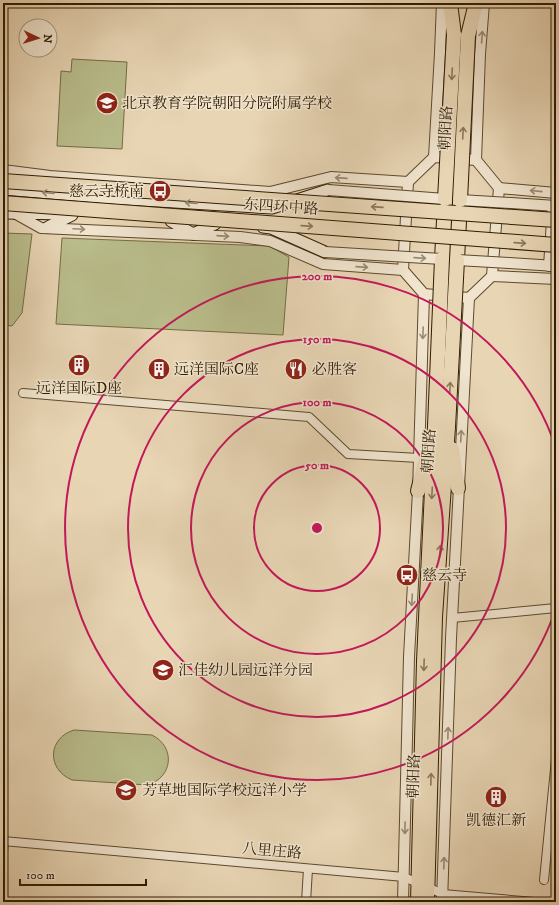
<svg xmlns="http://www.w3.org/2000/svg" width="559" height="905" viewBox="0 0 559 905" font-family="'IM FELL DW Pica','Noto Serif SC',serif">
	<style>
		.green { fill: #b9bc8b; stroke: #746c46 }
		.lines { fill: none; stroke-linecap: round; stroke-linejoin: round }
		.minor-casing { stroke: #5d4a2d; stroke-width: 10 }
		.tertiary-casing { stroke: #5d4a2d; stroke-width: 12 }
		.secondary-casing { stroke: #2f1c00; stroke-width: 13 }
		.trunk-casing { stroke: #2f1c00; stroke-width: 16 }
		.minor { stroke: #f0e4ce; stroke-width: 8 }
		.tertiary { stroke: #f0e4ce; stroke-width: 10 }
		.secondary { stroke: #f0e4ce; stroke-width: 11 }
		.trunk { stroke: #e8d5b4; stroke-width: 14 }
		.tertiary-bridge-casing { stroke: #5d4a2d; stroke-width: 12; stroke-linecap: butt }
		.trunk-bridge-casing { stroke: #2f1c00; stroke-width: 16; stroke-linecap: butt }
		.tertiary-bridge { stroke: #f0e4ce; stroke-width: 10 }
		.trunk-bridge { stroke: #e8d5b4; stroke-width: 14 }
		.oneway { stroke: #998a71 }
		.oneway2 { stroke: #8c785a }
		.ring { fill: none; stroke: #c2185b; stroke-width: 2 }
		.labels { text-anchor: middle; dominant-baseline: central; stroke-width: 3; stroke-linejoin: round; paint-order: stroke }
		.poi-label { font-size: 15px; fill: #2f1c00; stroke: #f0e4ce; text-anchor: start }
		.street-label { font-size: 15px; fill: #2f1c00; stroke: #f0e4ce }
		.centre { fill: #c2185b; stroke: #f0e4ce; stroke-width: 2 }
		.ring-label { font-size: 12px; text-anchor: middle; font-weight: bold; fill: #c2185b; stroke: #f0e4ce; stroke-width: 3; stroke-linejoin: round; paint-order: stroke }
	</style>
	<rect width="100%" height="100%" fill="#e8d5b4"/>
	<filter id="stains"><feTurbulence type="fractalNoise" baseFrequency=".005" numOctaves="4"/><feColorMatrix values="0 0 0 0 .2 0 0 0 0 .09 0 0 0 0 .02 0 0 0 .5 -.17"/></filter>
	<radialGradient id="worn" r=".72"><stop offset=".6" stop-color="#630" stop-opacity="0"/><stop offset="1" stop-color="#630" stop-opacity=".3"/></radialGradient>
	<!-- green -->
	<g class="green">
		<polygon points="72,59 127,62 122,149 57,146 61,71 71,72"/>
		<polygon points="3,233 32,234 22,313 12,326 3,325"/>
		<polygon points="62,238 269,246 289,257 283,335 56,324"/>
		<path d="M74,730L152,735C176,747 173,778 147,785L72,780C46,769 48,738 74,730Z"/>
	</g>
	<g class="lines">
		<!-- minor casing -->
		<g class="minor-casing">
			<g id="minor">
				<polyline points="23,393 309,417 348,454 419,458"/>
				<polyline points="452,618 556,608"/>
				<polyline points="3,841 404,877 443,894 535,902"/>
				<polyline points="3,851 4,841"/>
				<polyline points="544,880 556,759"/>
				<polyline points="306,902 308,869"/>
			</g>
		</g>
		<!-- tertiary casing -->
		<g class="tertiary-casing">
			<g id="tertiary">
				<polygon points="434,157 476,160 499,188 492,276 469,298 424,294 403,270 408,182"/>
				<polyline points="434,157 440,53 442,3"/>
				<polyline points="476,160 480,54 484,3"/>
				<polyline points="3,170 50,176 270,192 331,177 408,182"/>
				<polyline points="499,188 556,193"/>
				<polyline points="511,203 556,206"/>
				<polyline points="16,214 41,228 240,237 270,241 323,264 403,270"/>
				<polyline points="509,263 556,266"/>
				<polyline points="549,266 553,206"/>
				<polyline points="492,276 556,279"/>
				<polyline points="403,902 409,657 418,491 424,294"/>
				<polyline points="442,902 451,638 469,298"/>
			</g>
		</g>
		<!-- secondary casing -->
		<g class="secondary-casing">
			<g id="secondary">
				<polyline points="3,189 108,198 272,208 328,190"/>
				<polyline points="3,213 70,214"/>
				<polyline points="171,221 193,234 215,224"/>
				<polyline points="48,227 72,215"/>
				<polyline points="263,227 271,228 325,252"/>
			</g>
		</g>
		<!-- trunk casing -->
		<g class="trunk-casing">
			<g id="trunk">
				<polyline points="450,3 454,35"/>
				<polyline points="468,36 476,3"/>
				<polyline points="442,259 445,201"/>
				<polyline points="457,260 460,202"/>
				<polyline points="452,449 458,488"/>
				<polyline points="418,491 427,455"/>
				<polyline points="418,902 424,661 435,426"/>
				<polyline points="427,902 435,617 448,427"/>
			</g>
		</g>
		<!-- minor -->
		<use href="#minor" class="minor"/>
		<!-- tertiary -->
		<use href="#tertiary" class="tertiary"/>
		<!-- secondary -->
		<use href="#secondary" class="secondary"/>
		<!-- trunk -->
		<use href="#trunk" class="trunk"/>
		<!-- tertiary-bridge casing -->
		<g class="tertiary-bridge-casing">
			<g id="tertiary-bridge">
				<polyline points="328,190 445,199"/>
				<polyline points="460,200 511,203"/>
				<polyline points="325,252 442,259"/>
				<polyline points="457,260 509,263"/>
			</g>
		</g>
		<!-- trunk-bridge casing -->
		<g class="trunk-bridge-casing">
			<g id="trunk-bridge">
				<polyline points="3,181 556,220"/>
				<polyline points="445,199 454,35"/>
				<polyline points="460,200 468,36"/>
				<polyline points="3,203 556,245"/>
				<polyline points="435,426 442,259"/>
				<polyline points="448,427 457,260"/>
			</g>
		</g>
		<!-- tertiary-bridge -->
		<use href="#tertiary-bridge" class="tertiary-bridge"/>
		<!-- trunk-bridge -->
		<use href="#trunk-bridge" class="trunk-bridge"/>
	</g>
	<!-- one-way arrows -->
	<defs><path id="oneway-shaft" d="M-6 0H5M1.5-3L5.5 0L1.5 3" fill="none" stroke-width="1.6" stroke-linecap="round" stroke-linejoin="round"/></defs>
	<g class="oneway">
		<use href="#oneway-shaft" transform="translate(482 37) rotate(-86)"/>
		<use href="#oneway-shaft" transform="translate(341 178) rotate(-176)"/>
		<use href="#oneway-shaft" transform="translate(536 191) rotate(-174)"/>
		<use href="#oneway-shaft" transform="translate(48 193) rotate(-175)"/>
		<use href="#oneway-shaft" transform="translate(191 203) rotate(-176)"/>
		<use href="#oneway-shaft" transform="translate(79 229) rotate(3)"/>
		<use href="#oneway-shaft" transform="translate(223 236) rotate(4)"/>
		<use href="#oneway-shaft" transform="translate(420 258) rotate(4)"/>
		<use href="#oneway-shaft" transform="translate(362 267) rotate(4)"/>
		<use href="#oneway-shaft" transform="translate(423 333) rotate(92)"/>
		<use href="#oneway-shaft" transform="translate(461 436) rotate(-87)"/>
		<use href="#oneway-shaft" transform="translate(412 600) rotate(93)"/>
		<use href="#oneway-shaft" transform="translate(448 733) rotate(-88)"/>
		<use href="#oneway-shaft" transform="translate(405 828) rotate(91)"/>
		<use href="#oneway-shaft" transform="translate(444 863) rotate(-88)"/>
	</g>
	<g class="oneway2">
		<use href="#oneway-shaft" transform="translate(452 74) rotate(93)"/>
		<use href="#oneway-shaft" transform="translate(463 133) rotate(-87)"/>
		<use href="#oneway-shaft" transform="translate(377 207) rotate(-176)"/>
		<use href="#oneway-shaft" transform="translate(307 226) rotate(4)"/>
		<use href="#oneway-shaft" transform="translate(520 243) rotate(4)"/>
		<use href="#oneway-shaft" transform="translate(450 388) rotate(-87)"/>
		<use href="#oneway-shaft" transform="translate(432 493) rotate(93)"/>
		<use href="#oneway-shaft" transform="translate(440 551) rotate(-86)"/>
		<use href="#oneway-shaft" transform="translate(424 665) rotate(92)"/>
		<use href="#oneway-shaft" transform="translate(431 779) rotate(-88)"/>
	</g>
	<!-- distance rings -->
	<g class="ring">
		<circle cx="317" cy="528" r="63"/>
		<circle cx="317" cy="528" r="126"/>
		<circle cx="317" cy="528" r="189"/>
		<path d="M556 608A252 252 0 1 1 556 448"/>
	</g>
	<!-- icons -->
	<defs>
		<g id="school-disc" transform="scale(1.15)"><circle r="9.5" fill="#8f2418" stroke="#f0e4ce"/><path d="M0-5L7-2L0 1L-7-2ZM-4 1L0 2.5L4 1V4Q0 6-4 4Z" fill="#fff"/></g>
		<g id="bus-disc" transform="scale(1.15)"><circle r="9.5" fill="#8f2418" stroke="#f0e4ce"/><path d="M-5-6H5V4H4V6H2V4H-2V6H-4V4H-5ZM-3.5-4V0h7V-4ZM-3.5 1.2v1.5H-2V1.2ZM2 1.2v1.5H3.5V1.2Z" fill="#fff"/></g>
		<g id="building-disc" transform="scale(1.15)"><circle r="9.5" fill="#8f2418" stroke="#f0e4ce"/><path d="M-4-6H4V6H1V3H-1V6H-4ZM-2.5-4.3h1.7v1.8h-1.7ZM.8-4.3h1.7v1.8H.8ZM-2.5-1h1.7V.8h-1.7ZM.8-1h1.7V.8H.8Z" fill="#fff"/></g>
		<g id="restaurant-disc" transform="scale(1.15)"><circle r="9.5" fill="#8f2418" stroke="#f0e4ce"/><path d="M-5-6h1v4h1v-4h1v4h1v-4h1v5L-1.5 .5V6h-2V.5L-5-1ZM5-6V6H3V1.5H1.5Q1.5-4 5-6Z" fill="#fff"/></g>
	</defs>
	<g fill-rule="evenodd">
		<use href="#school-disc" x="107" y="103"/>
		<use href="#bus-disc" x="160" y="191"/>
		<use href="#building-disc" x="79" y="365"/>
		<use href="#building-disc" x="159" y="369"/>
		<use href="#restaurant-disc" x="296" y="369"/>
		<use href="#bus-disc" x="407" y="575"/>
		<use href="#school-disc" x="163" y="670"/>
		<use href="#school-disc" x="126" y="790"/>
		<use href="#building-disc" x="496" y="797"/>
	</g>
	<g class="labels">
		<!-- poi labels -->
		<g class="poi-label">
			<text x="122" y="103">北京教育学院朝阳分院附属学校</text>
			<text x="144" y="191" text-anchor="end">慈云寺桥南</text>
			<text x="174" y="369">远洋国际C座</text>
			<text x="312" y="369">必胜客</text>
			<text x="79" y="388" text-anchor="middle">远洋国际D座</text>
			<text x="422" y="575">慈云寺</text>
			<text x="178" y="670">汇佳幼儿园远洋分园</text>
			<text x="142" y="790">芳草地国际学校远洋小学</text>
			<text x="496" y="820" text-anchor="middle">凯德汇新</text>
		</g>
		<!-- street labels -->
		<g class="street-label">
			<text transform="translate(446 128) rotate(-87)">朝阳路</text>
			<text transform="translate(281 207) rotate(4)">东四环中路</text>
			<text transform="translate(429 451) rotate(-86)">朝阳路</text>
			<text transform="translate(414 776) rotate(-88)">朝阳路</text>
			<text transform="translate(272 851) rotate(5)">八里庄路</text>
		</g>
	</g>
	<circle cx="317" cy="528" r="6" class="centre"/>
	<g class="ring-label">
		<text x="317" y="280">200 m</text>
		<text x="317" y="343">150 m</text>
		<text x="317" y="406">100 m</text>
		<text x="317" y="469">50 m</text>
	</g>
	<!-- margin -->
	<rect width="559" height="905" fill="none" stroke="#e8d5b4" stroke-width="16"/>
	<rect x="4" y="4" width="551" height="897" fill="none" stroke="#2f1c00" stroke-width="2"/>
	<rect x="8" y="8" width="543" height="889" fill="none" stroke="#2f1c00"/>
	<!-- north arrow -->
	<g transform="translate(38 38) rotate(94)"><circle r="19" fill="#f0e4ce" stroke="#a3947c"/>
	<path d="M0-3L7 15L0 10L-7 15Z" fill="#8f2418"/>
	<text y="-6" font-size="11" font-weight="bold" text-anchor="middle" fill="#2f1c00">N</text>
	</g>
	<!-- scale -->
	<path d="M20 879v6h126v-6" fill="none" stroke="#2f1c00" stroke-width="2"/>
	<text x="26" y="879" font-size="12" fill="#2f1c00" stroke="#f0e4ce" stroke-width="3" paint-order="stroke">100 m</text>
	<rect width="100%" height="100%" filter="url(#stains)"/>
	<rect width="100%" height="100%" fill="url(#worn)"/>
</svg>
